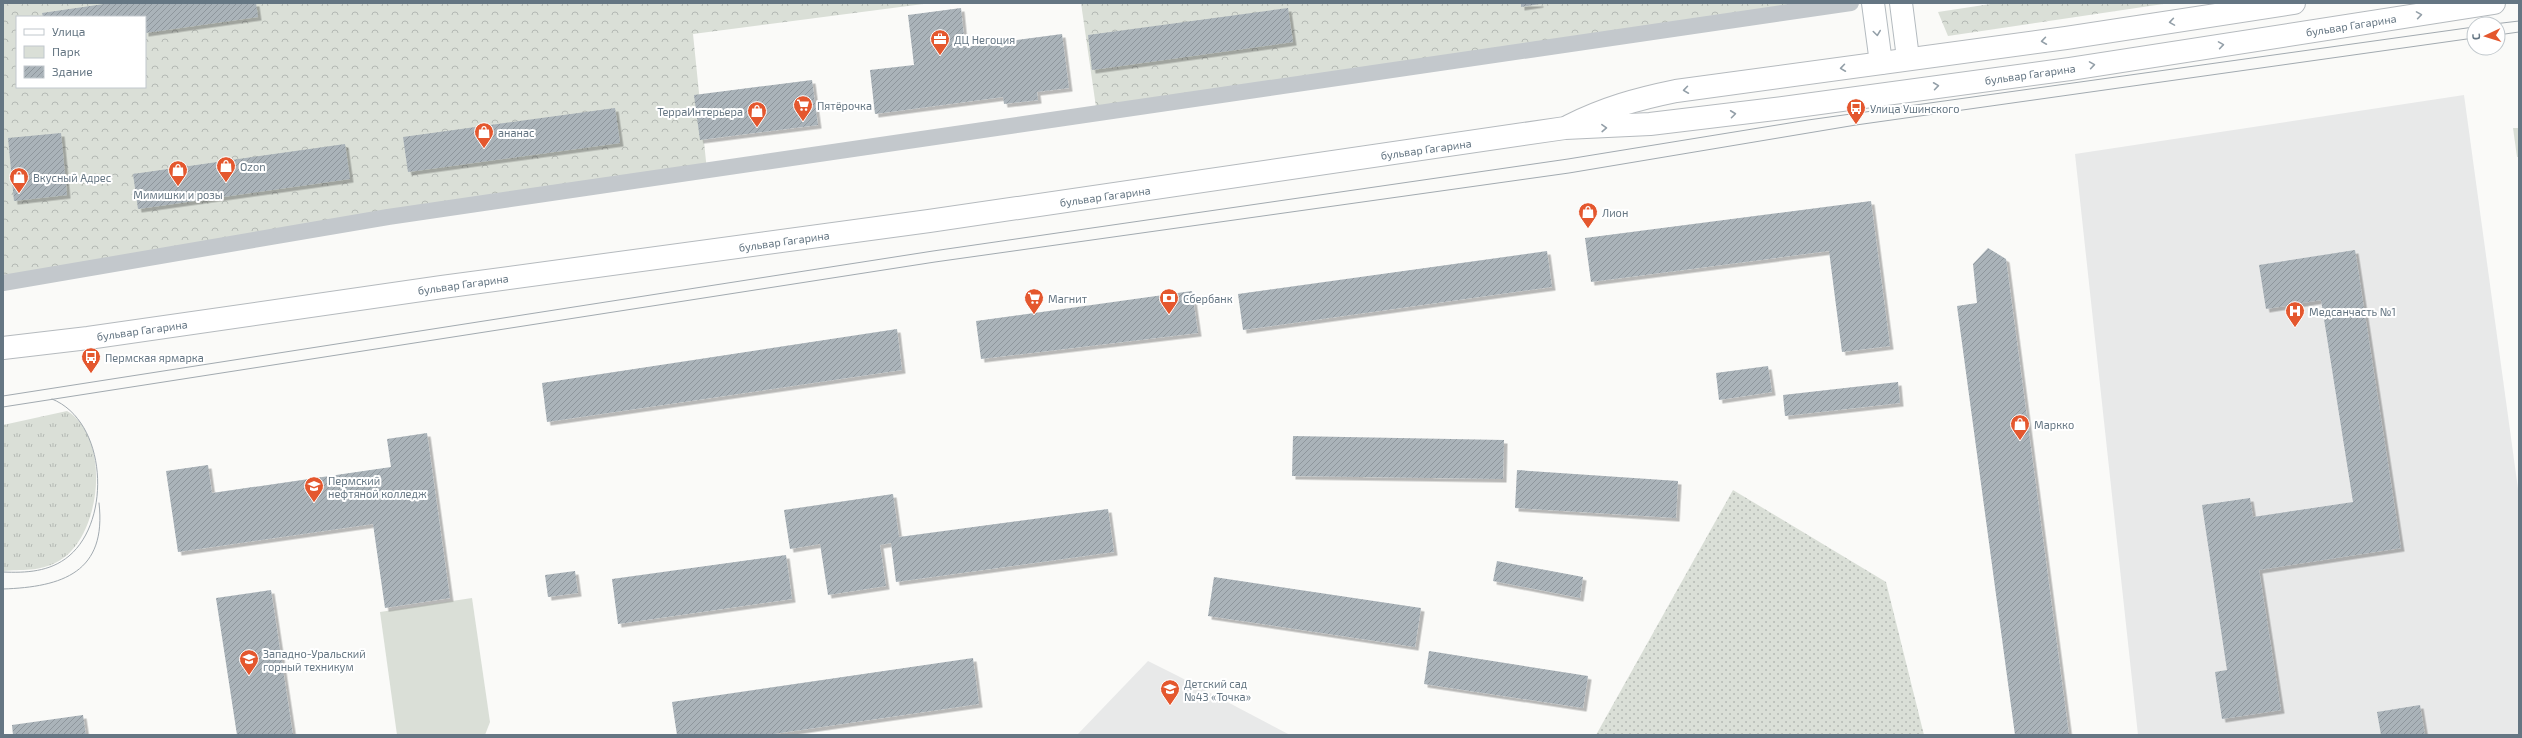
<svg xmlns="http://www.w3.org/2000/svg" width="2522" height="738" viewBox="0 0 2522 738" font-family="'Exo 2',sans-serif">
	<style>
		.built { fill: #e8e9e9 }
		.grass { fill: url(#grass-tufts) }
		.forest { fill: url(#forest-crowns); fill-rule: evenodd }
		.park { fill: #dadfd7 }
		.garden { fill: url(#garden-dots) }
		.building { fill: url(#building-hatch); filter: url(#shadow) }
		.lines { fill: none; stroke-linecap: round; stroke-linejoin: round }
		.secondary-casing { stroke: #b3babf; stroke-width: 24 }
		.primary-casing { stroke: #b5babe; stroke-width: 24 }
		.minor { stroke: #c3c8cc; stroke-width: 16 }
		.secondary { stroke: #fff; stroke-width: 22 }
		.primary { stroke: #fff; stroke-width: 22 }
		.tram { stroke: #a2aab0; stroke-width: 1 }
		.oneway { stroke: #939fa8 }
		.labels { text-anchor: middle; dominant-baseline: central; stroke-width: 4; stroke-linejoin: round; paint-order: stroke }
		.street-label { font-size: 11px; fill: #657683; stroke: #fff }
		.poi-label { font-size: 11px; fill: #657683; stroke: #fff; text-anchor: start }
	</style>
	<defs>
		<pattern id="grass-tufts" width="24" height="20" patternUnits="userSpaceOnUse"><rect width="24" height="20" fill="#dadfd7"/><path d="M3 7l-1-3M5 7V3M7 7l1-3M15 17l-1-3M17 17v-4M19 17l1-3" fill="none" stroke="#b4b9b4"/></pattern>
		<pattern id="forest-crowns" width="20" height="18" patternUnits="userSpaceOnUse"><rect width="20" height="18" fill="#dadfd7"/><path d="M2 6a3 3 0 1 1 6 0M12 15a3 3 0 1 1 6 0" fill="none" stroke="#b4b9b4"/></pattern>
		<pattern id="garden-dots" width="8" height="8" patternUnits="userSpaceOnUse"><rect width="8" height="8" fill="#dadfd7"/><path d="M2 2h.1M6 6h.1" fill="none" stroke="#b4b9b4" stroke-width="1.8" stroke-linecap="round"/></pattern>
		<pattern id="building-hatch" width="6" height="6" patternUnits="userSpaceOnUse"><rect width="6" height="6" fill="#aab3b9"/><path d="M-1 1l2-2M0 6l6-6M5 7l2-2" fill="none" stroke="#8e969c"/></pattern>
		<filter id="shadow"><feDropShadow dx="3.5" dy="3.5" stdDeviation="0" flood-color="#0004"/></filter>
	</defs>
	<rect width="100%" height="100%" fill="#fafaf8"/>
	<!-- built -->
	<g class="built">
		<polygon points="2464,95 2519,496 2519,735 2138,735 2075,154"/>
		<polygon points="1148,661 1178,676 1290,735 1077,735"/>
	</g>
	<!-- grass -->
	<path class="grass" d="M67,411C112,437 102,539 57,562C39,572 22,569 3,571V425Z"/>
	<!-- forest -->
	<g class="forest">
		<path d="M3,3H931L693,34L707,171L3,283ZM17,17H145V87H17Z"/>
		<polygon points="1081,3 1841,3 1097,114"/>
		<polygon points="1997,3 2170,3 1948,36 1938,12"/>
	</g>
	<!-- park -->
	<g class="park">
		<polygon points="2513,128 2519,128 2519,157 2517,157"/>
		<polygon points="472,598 490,722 485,735 397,735 380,612"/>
	</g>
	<!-- garden -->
	<polygon class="garden" points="1733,490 1886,582 1924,735 1596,735"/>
	<!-- building -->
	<g class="building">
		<polygon points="111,3 256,3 258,17 145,33 145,17 43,17 42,13"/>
		<polygon points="1521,3 1540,3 1540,4 1521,7"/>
		<polygon points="961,8 965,47 1062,34 1069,88 1037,92 1038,100 1004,104 1003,97 875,114 870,70 914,65 908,15"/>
		<polygon points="1288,8 1293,42 1092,70 1088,35"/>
		<polygon points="812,80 818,125 700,140 694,95"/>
		<polygon points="615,108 620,143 408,172 403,137"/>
		<polygon points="61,133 67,195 14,201 8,138"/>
		<polygon points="345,144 350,179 138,209 133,174"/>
		<polygon points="1871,201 1890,346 1842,352 1829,251 1591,282 1585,238"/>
		<polygon points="1988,248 2006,259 2069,735 2015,735 1957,306 1977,303 1973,264"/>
		<polygon points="2355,250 2401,548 2259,570 2281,710 2222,719 2215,672 2227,670 2202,505 2250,498 2253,517 2353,502 2321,300 2266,309 2259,265"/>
		<polygon points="1547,251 1552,287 1243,330 1238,294"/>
		<polygon points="1192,291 1198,333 981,359 976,321"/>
		<polygon points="897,329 902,370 547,422 542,383"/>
		<polygon points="1768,366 1772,392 1719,400 1716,373"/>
		<polygon points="1898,382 1900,403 1785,416 1783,395"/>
		<polygon points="427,433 450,598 385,608 373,524 178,552 166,471 208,465 212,493 391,467 387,439"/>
		<polygon points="1293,436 1504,440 1503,479 1292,476"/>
		<polygon points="1517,470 1678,481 1676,518 1515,508"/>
		<polygon points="893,494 899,537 1108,509 1114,552 896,582 891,543 880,545 886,586 828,595 820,544 790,549 784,510"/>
		<polygon points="786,555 792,599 618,624 612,579"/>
		<polygon points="1497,561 1583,577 1580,598 1493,581"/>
		<polygon points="575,571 578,593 548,597 545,575"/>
		<polygon points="1214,577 1421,608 1415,647 1208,616"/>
		<polygon points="271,590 293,735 237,735 216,598"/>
		<polygon points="1429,651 1588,676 1583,708 1424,684"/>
		<polygon points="973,658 979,704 767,735 677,735 672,702"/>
		<polygon points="2420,705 2425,735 2381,735 2377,712"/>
		<polygon points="83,715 86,735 13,735 12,725"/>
	</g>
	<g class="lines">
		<!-- secondary casing -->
		<g class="secondary-casing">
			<g id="secondary">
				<polyline points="1873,3 1881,63"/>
				<polyline points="1901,3 1908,58"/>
			</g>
		</g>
		<!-- primary casing -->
		<g class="primary-casing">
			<g id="primary">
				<path d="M1569,126C1605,108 1637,99 1676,91L2066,38L2294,3"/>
				<polyline points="3,348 88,338 442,287 929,221 1565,128 1650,124 1783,108 2070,69 2494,3"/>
			</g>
		</g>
		<!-- minor -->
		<polyline class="minor" points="3,283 388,217 1851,3"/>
		<!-- secondary -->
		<use href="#secondary" class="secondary"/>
		<!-- primary -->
		<use href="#primary" class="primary"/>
		<!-- tram -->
		<g class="tram">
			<polyline points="2494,24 2519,21"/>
			<polyline points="2498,35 2519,32"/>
			<polyline points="3,396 933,251 1568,159 1808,120 2474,27"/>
			<polyline points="3,407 935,262 1569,173 1856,125 2474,38"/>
			<path d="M3,572C26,573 50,572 69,556C112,520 107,421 52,399"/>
			<path d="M3,589C63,587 107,572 99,503"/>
		</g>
	</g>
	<!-- one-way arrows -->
	<defs><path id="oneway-chevron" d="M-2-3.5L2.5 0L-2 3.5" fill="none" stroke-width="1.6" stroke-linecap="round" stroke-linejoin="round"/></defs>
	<g class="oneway">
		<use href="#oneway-chevron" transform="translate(2419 15) rotate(-9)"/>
		<use href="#oneway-chevron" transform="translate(2172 22) rotate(171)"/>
		<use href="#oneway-chevron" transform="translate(1877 33) rotate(82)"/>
		<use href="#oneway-chevron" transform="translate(2044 41) rotate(172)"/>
		<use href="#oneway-chevron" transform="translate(2221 45) rotate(-9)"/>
		<use href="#oneway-chevron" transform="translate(2092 65) rotate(-9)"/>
		<use href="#oneway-chevron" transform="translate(1843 68) rotate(172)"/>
		<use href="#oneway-chevron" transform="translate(1936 86) rotate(-8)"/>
		<use href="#oneway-chevron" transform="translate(1686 90) rotate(172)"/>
		<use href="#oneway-chevron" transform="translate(1733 114) rotate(-7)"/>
		<use href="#oneway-chevron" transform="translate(1604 128) rotate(-2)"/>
	</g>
	<!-- icons -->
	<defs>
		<g id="office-pin" transform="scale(1)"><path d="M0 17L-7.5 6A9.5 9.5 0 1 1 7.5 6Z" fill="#e4572e" stroke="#fff"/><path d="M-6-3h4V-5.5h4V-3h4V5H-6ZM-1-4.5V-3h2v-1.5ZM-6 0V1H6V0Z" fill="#fff"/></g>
		<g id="supermarket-pin" transform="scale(1)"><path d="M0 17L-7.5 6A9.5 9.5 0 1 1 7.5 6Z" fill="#e4572e" stroke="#fff"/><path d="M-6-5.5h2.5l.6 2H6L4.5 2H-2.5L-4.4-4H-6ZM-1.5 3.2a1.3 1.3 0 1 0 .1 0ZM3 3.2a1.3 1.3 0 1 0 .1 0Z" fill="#fff"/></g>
		<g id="bus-pin" transform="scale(1)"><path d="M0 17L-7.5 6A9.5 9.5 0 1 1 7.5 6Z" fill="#e4572e" stroke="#fff"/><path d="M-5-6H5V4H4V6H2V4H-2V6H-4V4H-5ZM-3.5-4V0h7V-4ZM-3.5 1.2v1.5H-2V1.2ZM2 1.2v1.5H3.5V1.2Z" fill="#fff"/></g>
		<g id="shop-pin" transform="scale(1)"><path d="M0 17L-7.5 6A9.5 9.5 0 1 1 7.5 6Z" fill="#e4572e" stroke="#fff"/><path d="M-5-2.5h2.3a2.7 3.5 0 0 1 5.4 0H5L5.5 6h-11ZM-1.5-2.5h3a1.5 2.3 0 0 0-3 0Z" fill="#fff"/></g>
		<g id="bank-pin" transform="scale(1)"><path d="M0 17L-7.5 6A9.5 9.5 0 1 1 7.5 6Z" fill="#e4572e" stroke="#fff"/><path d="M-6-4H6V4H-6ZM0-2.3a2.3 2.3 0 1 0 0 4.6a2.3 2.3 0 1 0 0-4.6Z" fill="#fff"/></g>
		<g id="hospital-pin" transform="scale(1)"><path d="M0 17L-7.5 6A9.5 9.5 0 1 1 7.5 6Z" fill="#e4572e" stroke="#fff"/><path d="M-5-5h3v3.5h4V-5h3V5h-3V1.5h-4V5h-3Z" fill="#fff"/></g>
		<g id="university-pin" transform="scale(1)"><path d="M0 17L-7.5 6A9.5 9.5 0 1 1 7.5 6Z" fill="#e4572e" stroke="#fff"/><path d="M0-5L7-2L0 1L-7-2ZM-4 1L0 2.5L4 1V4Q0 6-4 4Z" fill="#fff"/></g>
		<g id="school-pin" transform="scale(1)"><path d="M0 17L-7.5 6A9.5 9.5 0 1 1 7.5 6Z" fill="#e4572e" stroke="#fff"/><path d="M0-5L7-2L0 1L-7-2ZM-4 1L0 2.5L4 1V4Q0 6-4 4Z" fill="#fff"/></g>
	</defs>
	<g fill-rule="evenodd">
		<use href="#office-pin" x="940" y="39"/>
		<use href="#supermarket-pin" x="803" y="105"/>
		<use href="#bus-pin" x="1856" y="108"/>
		<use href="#shop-pin" x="757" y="111"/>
		<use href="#shop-pin" x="484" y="132"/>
		<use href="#shop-pin" x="226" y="166"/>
		<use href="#shop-pin" x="178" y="170"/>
		<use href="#shop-pin" x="19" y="177"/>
		<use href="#shop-pin" x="1588" y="212"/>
		<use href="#supermarket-pin" x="1034" y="298"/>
		<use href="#bank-pin" x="1169" y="298"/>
		<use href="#hospital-pin" x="2295" y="311"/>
		<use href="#bus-pin" x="91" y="357"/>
		<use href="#shop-pin" x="2020" y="424"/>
		<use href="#university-pin" x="314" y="486"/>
		<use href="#university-pin" x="249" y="659"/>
		<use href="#school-pin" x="1170" y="689"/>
	</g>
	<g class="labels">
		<!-- street labels -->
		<g class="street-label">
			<text transform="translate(2351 25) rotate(-9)">бульвар Гагарина</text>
			<text transform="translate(2030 74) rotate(-8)">бульвар Гагарина</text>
			<text transform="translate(1426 149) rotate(-8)">бульвар Гагарина</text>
			<text transform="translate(1105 196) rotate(-8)">бульвар Гагарина</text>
			<text transform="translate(784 241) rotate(-8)">бульвар Гагарина</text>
			<text transform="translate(463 284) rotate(-8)">бульвар Гагарина</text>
			<text transform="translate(142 330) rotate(-8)">бульвар Гагарина</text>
		</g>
		<!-- poi labels -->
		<g class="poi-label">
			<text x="954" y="39">ДЦ Негоция</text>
			<text x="817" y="105">Пятёрочка</text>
			<text x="1870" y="108">Улица Ушинского</text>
			<text x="743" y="111" text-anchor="end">ТерраИнтерьера</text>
			<text x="498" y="132">ананас</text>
			<text x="240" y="166">Ozon</text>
			<text x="33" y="177">Вкусный Адрес</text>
			<text x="178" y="194" text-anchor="middle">Мимишки и розы</text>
			<text x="1602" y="212">Лион</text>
			<text x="1048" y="298">Магнит</text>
			<text x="1183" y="298">Сбербанк</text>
			<text x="2309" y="311">Медсанчасть №1</text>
			<text x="105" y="357">Пермская ярмарка</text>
			<text x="2034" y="424">Маркко</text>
			<text x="328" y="480">Пермский<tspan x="328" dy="13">нефтяной колледж</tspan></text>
			<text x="263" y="653">Западно-Уральский<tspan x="263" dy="13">горный техникум</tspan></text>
			<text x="1184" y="683">Детский сад<tspan x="1184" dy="13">№43 «Точка»</tspan></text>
		</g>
	</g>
	<!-- border -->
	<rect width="2522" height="738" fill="none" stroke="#657683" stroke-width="8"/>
	<!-- legend -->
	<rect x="16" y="16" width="130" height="72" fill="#ffffff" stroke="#c1c8cd"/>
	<rect x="24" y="29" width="20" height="6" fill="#ffffff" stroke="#c1c8cd"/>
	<text x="52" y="36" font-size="12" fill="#657683">Улица</text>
	<rect x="24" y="46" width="20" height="12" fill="#dadfd7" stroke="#c1c8cd"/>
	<text x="52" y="56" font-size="12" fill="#657683">Парк</text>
	<rect x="24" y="66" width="20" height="12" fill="url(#building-hatch)" stroke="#c1c8cd"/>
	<text x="52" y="76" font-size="12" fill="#657683">Здание</text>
	<!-- north arrow -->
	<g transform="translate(2486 36) rotate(266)"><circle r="19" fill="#ffffff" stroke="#c1c8cd"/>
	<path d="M0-3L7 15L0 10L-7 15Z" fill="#e4572e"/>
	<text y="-6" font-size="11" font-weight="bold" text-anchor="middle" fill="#657683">С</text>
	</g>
</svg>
